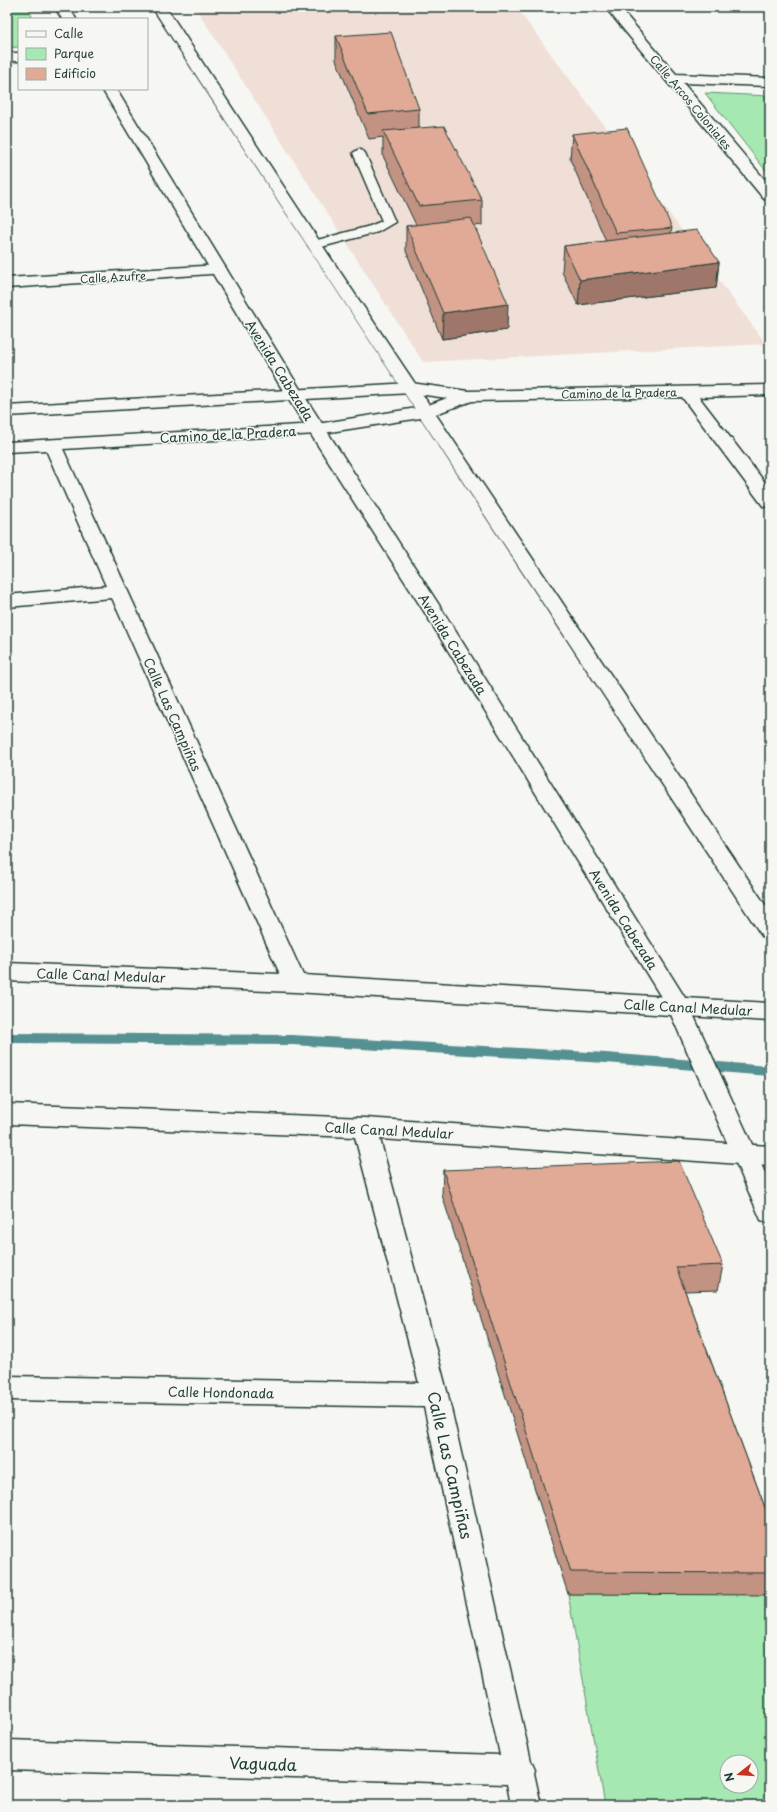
<svg xmlns="http://www.w3.org/2000/svg" width="777" height="1812" viewBox="0 0 777 1812" font-family="'Playpen Sans',sans-serif">
	<style>
		.built { fill: #f0dfd7 }
		.green { fill: #a5e8b2; stroke: #629273; fill-rule: evenodd }
		.lines { fill: none; stroke-linecap: round; stroke-linejoin: round }
		.stream { fill: #549092; fill-rule: evenodd }
		.service-casing { stroke: #1f3d34; stroke-width: 3 }
		.minor-casing { stroke: #1f3d34; stroke-width: 3 }
		.secondary-casing { stroke: #1f3d34; stroke-width: 3 }
		.service { fill: #f6f6f2; fill-rule: evenodd }
		.minor { fill: #f6f6f2; fill-rule: evenodd }
		.secondary { fill: #f6f6f2; fill-rule: evenodd }
		.wall { fill: #c29282; stroke: #1f3d34 }
		.shaded-wall { fill: #9e776a; stroke: #1f3d34 }
		.building { fill: #e1aa97; stroke: #1f3d34 }
		.labels { text-anchor: middle; dominant-baseline: central; stroke-width: 3; stroke-linejoin: round; paint-order: stroke }
		.far-street-label { font-size: 11px; fill: #1f3d34; stroke: #f6f6f2 }
		.street-label { font-size: 13px; fill: #1f3d34; stroke: #f6f6f2 }
		.near-street-label { font-size: 16px; fill: #1f3d34; stroke: #f6f6f2 }
	</style>
	<rect width="100%" height="100%" fill="#f6f6f2"/>
	<filter id="ink" filterUnits="userSpaceOnUse"><feTurbulence type="fractalNoise" baseFrequency=".025" numOctaves="2"/><feDisplacementMap in="SourceGraphic" scale="8" xChannelSelector="R" yChannelSelector="G"/><feConvolveMatrix kernelMatrix="1 2 1 2 8 2 1 2 1" color-interpolation-filters="sRGB"/></filter>
	<g filter="url(#ink)">
		<!-- built -->
		<polygon class="built" points="195,7 516,7 766,344 423,362"/>
		<!-- green -->
		<g class="green">
			<polygon points="7,7 28,7 33,19 19,19 19,47 7,48"/>
			<polygon points="705,93 770,96 770,176"/>
			<path d="M770,1591V1805H605L568,1594ZM727,1762H751V1786H727Z"/>
		</g>
		<g class="lines">
			<!-- stream -->
			<polygon class="stream" points="7,1033 292,1035 606,1053 770,1066 770,1076 606,1063 292,1045 7,1043"/>
			<!-- service casing -->
			<g class="service-casing">
				<polygon id="service" points="359,149 365,153 395,222 378,232 314,249 310,248 308,245 310,242 370,226 382,221 353,153"/>
			</g>
			<!-- minor casing -->
			<g class="minor-casing">
				<g id="minor">
					<polygon points="605,7 619,7 676,74 770,78 770,86 683,83 770,186 770,201 764,199"/>
					<rect x="7" y="53" width="12" height="8"/>
					<polygon points="219,265 225,267 227,270 225,273 7,288 7,278"/>
					<polygon points="411,383 468,391 770,385 770,395 699,397 770,489 770,508 763,506 682,397 472,401 427,417 317,434 63,449 303,975 770,1003 770,1021 295,992 7,981 7,963 280,974 112,598 7,607 7,595 106,586 46,450 7,452 7,442 317,424 423,407 447,398 411,393 7,416 7,406"/>
					<polygon points="7,1104 365,1118 770,1146 770,1166 380,1139 448,1395 531,1761 535,1770 534,1773 541,1805 511,1805 507,1784 7,1770 7,1740 500,1755 424,1407 7,1400 7,1376 419,1383 355,1137 7,1124"/>
				</g>
			</g>
			<!-- secondary casing -->
			<g class="secondary-casing">
				<g id="secondary">
					<polygon points="55,7 69,7 76,19 62,19"/>
					<path d="M152,7H166L322,245L770,912V938L762,936C559,626 353,318 152,7Z"/>
					<polygon points="102,89 116,89 303,394 441,608 687,1001 770,1184 770,1223 761,1220 758,1213 669,1010 425,613 285,394"/>
				</g>
			</g>
			<!-- service -->
			<use href="#service" class="service"/>
			<!-- minor -->
			<use href="#minor" class="minor"/>
			<!-- secondary -->
			<use href="#secondary" class="secondary"/>
		</g>
		<!-- wall -->
		<g class="wall">
			<polygon points="336,36 419,109 419,128 482,200 482,225 475,226 507,330 442,339 406,251 406,226 416,225 383,156 383,137 369,139 336,60"/>
			<polygon points="572,134 672,228 671,233 719,262 716,288 578,305 562,272 564,246 606,241 570,159"/>
			<polygon points="443,1170 723,1265 718,1290 685,1291 770,1521 770,1595 568,1594 442,1195"/>
		</g>
		<!-- shaded-wall -->
		<g class="shaded-wall">
			<polygon points="719,262 716,288 578,305 580,280"/>
			<polygon points="508,304 507,330 442,339 443,313"/>
		</g>
		<!-- building -->
		<g class="building">
			<polygon points="391,32 419,109 368,114 336,36"/>
			<polygon points="444,126 482,200 419,206 383,131"/>
			<polygon points="627,128 672,228 616,233 572,134"/>
			<polygon points="471,218 508,304 443,313 406,226"/>
			<polygon points="697,230 719,262 580,280 564,246"/>
			<polygon points="679,1161 723,1265 676,1267 770,1521 770,1573 571,1572 443,1170"/>
		</g>
	</g>
	<g class="labels">
		<!-- far-street labels -->
		<g class="far-street-label">
			<text transform="translate(691 102) rotate(50)">Calle Arcos Coloniales</text>
			<text transform="translate(113 277) rotate(-3)">Calle Azufre</text>
			<text transform="translate(619 393) rotate(-1)">Camino de la Pradera</text>
		</g>
		<!-- street labels -->
		<g class="street-label">
			<text transform="translate(280 370) rotate(58)">Avenida Cabezada</text>
			<text transform="translate(228 434) rotate(-3)">Camino de la Pradera</text>
			<text transform="translate(453 644) rotate(58)">Avenida Cabezada</text>
			<text transform="translate(173 714) rotate(66)">Calle Las Campiñas</text>
			<text transform="translate(624 919) rotate(58)">Avenida Cabezada</text>
			<text transform="translate(101 975) rotate(2)">Calle Canal Medular</text>
			<text transform="translate(688 1007) rotate(3)">Calle Canal Medular</text>
			<text transform="translate(389 1130) rotate(3)">Calle Canal Medular</text>
			<text transform="translate(221 1392) rotate(1)">Calle Hondonada</text>
		</g>
		<!-- near-street labels -->
		<g class="near-street-label">
			<text transform="translate(451 1465) rotate(77)">Calle Las Campiñas</text>
			<text transform="translate(263 1763) rotate(2)">Vaguada</text>
		</g>
	</g>
	<!-- margin -->
	<rect width="777" height="1812" fill="none" stroke="#f6f6f2" stroke-width="24"/>
	<rect x="12" y="12" width="753" height="1788" fill="none" stroke="#1f3d34" stroke-width="1.5" filter="url(#ink)"/>
	<!-- legend -->
	<rect x="18" y="18" width="130" height="72" fill="#f6f6f2" stroke="#a0aca6"/>
	<rect x="26" y="31" width="20" height="6" fill="#f6f6f2" stroke="#a0aca6"/>
	<text x="54" y="38" font-size="12" fill="#1f3d34">Calle</text>
	<rect x="26" y="48" width="20" height="12" fill="#a5e8b2" stroke="#a0aca6"/>
	<text x="54" y="58" font-size="12" fill="#1f3d34">Parque</text>
	<rect x="26" y="68" width="20" height="12" fill="#e1aa97" stroke="#a0aca6"/>
	<text x="54" y="78" font-size="12" fill="#1f3d34">Edificio</text>
	<!-- north arrow -->
	<g transform="translate(739 1774) rotate(253)"><circle r="19" fill="#f6f6f2" stroke="#a0aca6"/>
	<path d="M0-3L7 15L0 10L-7 15Z" fill="#c8321e"/>
	<text y="-6" font-size="11" font-weight="bold" text-anchor="middle" fill="#1f3d34">N</text>
	</g>
</svg>
